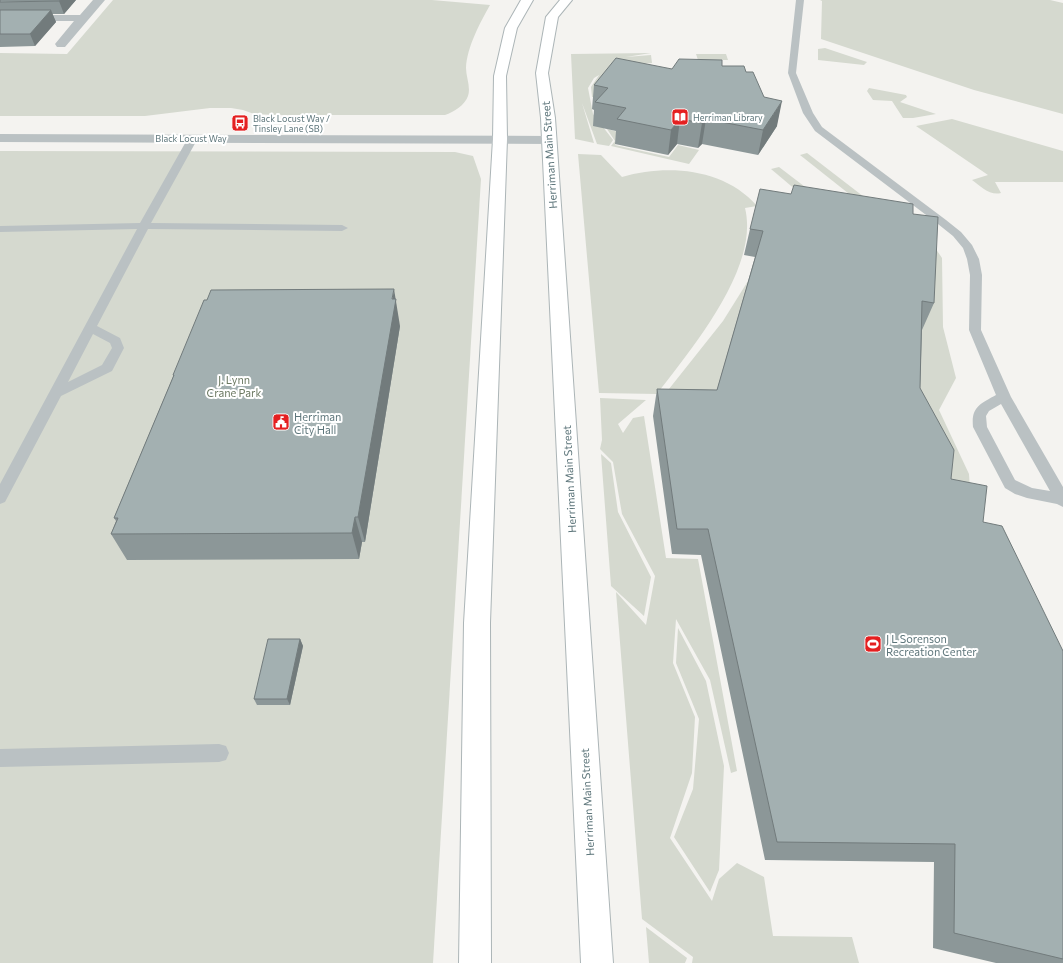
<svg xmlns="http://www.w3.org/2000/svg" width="1063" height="963" viewBox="0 0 1063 963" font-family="Commissioner,sans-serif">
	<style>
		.green { fill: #d5d9cf }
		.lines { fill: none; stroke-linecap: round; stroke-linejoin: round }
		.secondary-casing { stroke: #acb5b7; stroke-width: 2 }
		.service { fill: #bac1c3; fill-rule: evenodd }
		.minor { fill: #bac1c3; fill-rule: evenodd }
		.tertiary { fill: #bac1c3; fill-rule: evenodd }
		.secondary { fill: #fff; fill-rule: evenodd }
		.wall { fill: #8c9798 }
		.shaded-wall { fill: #727b7c }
		.building { fill: #a3b0b1; stroke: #727b7c }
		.labels { text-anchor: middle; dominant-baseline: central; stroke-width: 4; stroke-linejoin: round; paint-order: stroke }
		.far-poi-label { font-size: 9px; fill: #5e767b; stroke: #fff; text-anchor: start }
		.far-street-label { font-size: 9px; fill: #5e767b; stroke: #fff }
		.street-label { font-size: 11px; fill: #5e767b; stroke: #fff }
		.park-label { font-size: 11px; fill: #6b7861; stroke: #fff }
		.poi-label { font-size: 11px; fill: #5e767b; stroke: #fff; text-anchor: start }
	</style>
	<rect width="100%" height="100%" fill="#f4f3f0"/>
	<!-- green -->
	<g class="green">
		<path d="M113,0H432L490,5C480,23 467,47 466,68C466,77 471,87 468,96C465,105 454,112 445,115H276L254,114L243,110L231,108H210L145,116H0V53L67,54Z"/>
		<polygon points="820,0 1050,0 1063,3 1063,114 974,90 821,39 822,1"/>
		<polygon points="825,48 867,62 864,65 818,60 818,49"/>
		<polygon points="651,53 626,57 651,55 652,63 629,65 599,98 592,97 591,87 599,75 594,78 588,88 593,114 613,140 609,146 597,144 582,103 594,143 575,139 571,54"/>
		<polygon points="696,54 726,54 728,60 698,60"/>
		<polygon points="869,88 906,95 907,97 900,102 936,114 913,118 903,118 892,101 873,100 867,91"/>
		<path d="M952,119L1063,151V182H995L1001,193C990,196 980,186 972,180L988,175L916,126Z"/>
		<polygon points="607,129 622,133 615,145 669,157 678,145 699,150 689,164 611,146 615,141"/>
		<polygon points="0,151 455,152 473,156 481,179 433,963 0,963"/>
		<polygon points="807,153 868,200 858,201 800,155"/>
		<path d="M578,154L601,155L622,177C667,164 724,168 757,206L745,208C760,268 691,349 657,394L599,393Z"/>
		<polygon points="779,167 813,193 803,196 771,169"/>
		<polygon points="927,236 942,258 943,327 956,378 939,410 969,474 971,504 944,505 910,416"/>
		<polygon points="748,281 714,401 665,394 723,321"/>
		<polygon points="600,398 646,400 618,424 623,433 633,418 644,416 666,558 698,559 737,771 731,773 710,680 676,619 673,663 695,717 692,773 670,838 712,901 719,879 737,863 764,877 773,936 852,937 859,963 692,963 693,957 642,919 616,592 646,625 655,576 622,514 613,462 600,449 602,440"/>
		<polygon points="601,454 611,463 618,512 651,577 644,616 611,586"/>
		<polygon points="678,628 706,681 724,766 719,870 710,892 674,837 693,789 699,719 676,663"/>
		<polygon points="646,927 687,958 685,963 649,963"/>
	</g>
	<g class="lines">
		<!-- secondary casing -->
		<g class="secondary-casing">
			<g id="secondary">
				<polygon points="521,0 533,0 517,28 506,76 507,139 490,623 491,963 459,963 464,623 493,139 494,76 505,28"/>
				<polygon points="560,0 572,0 558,17 548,73 555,118 613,963 581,963 541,118 536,73 546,17"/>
			</g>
		</g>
		<!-- service -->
		<g class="service">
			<path d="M796,0H804L796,73L813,113L822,127L946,220L961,232L972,245L979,259L982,275L981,330L1011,397L1063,487V507L1057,504L1027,498L1015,494L1005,488L973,427C971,407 980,404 996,395L969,330L970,275L967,259L963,248L953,236L938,224L815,131L803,113L788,73ZM1001,404L1050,491L1032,488L1015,480L987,427L986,416L989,411Z"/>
			<path d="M193,135L198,138L151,223L342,225L348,228L342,231L148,229L97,326L120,338L124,348L112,371L61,396L5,502L0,504V484L137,229L0,232V226L140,223L188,138ZM93,334L110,343L112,348L102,365L68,382Z"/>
			<polygon points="219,744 226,746 229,753 226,760 219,762 0,767 0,749"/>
		</g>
		<!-- minor -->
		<polygon class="minor" points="93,0 105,0 65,47 57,47 55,44 74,21 0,21 0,15 80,15"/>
		<!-- tertiary -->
		<polygon class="tertiary" points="0,134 549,136 554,137 556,140 554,143 549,144 0,142"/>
		<!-- secondary -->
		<use href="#secondary" class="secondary"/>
	</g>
	<!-- wall -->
	<g class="wall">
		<polygon points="0,0 76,0 64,14 52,14 56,22 35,46 0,47"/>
		<polygon points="722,66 746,72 777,126 758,155 702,144 698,148 677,144 668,155 615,144 616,131 593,126 594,110 592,109 594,85 672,69"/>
		<polygon points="913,214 934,303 922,330 920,388 951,479 983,522 1063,651 1063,963 996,963 933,948 934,862 765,860 701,555 672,554 653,416 657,389 717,390 755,257 744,255 750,229"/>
		<polygon points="400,326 365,542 362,542 359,559 127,560 111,534 116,521 114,518 173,377 173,375"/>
		<polygon points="300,639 303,646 290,705 257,705 254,699"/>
	</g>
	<!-- shaded-wall -->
	<g class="shaded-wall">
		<polygon points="61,0 76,0 64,14 59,1"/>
		<polygon points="51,10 56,22 35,46 30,34"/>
		<polygon points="782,101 777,126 758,155 763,130"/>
		<polygon points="680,119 677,144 668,155 671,130"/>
		<polygon points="706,119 702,144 698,148 702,123"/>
		<polygon points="394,289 400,326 365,542 358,517"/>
		<polygon points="355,517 362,542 359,559 352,533"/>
		<polygon points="300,639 303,646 290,705 287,699"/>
	</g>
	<!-- building -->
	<g class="building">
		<polygon points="0,0 61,0 59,1 0,2"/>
		<polygon points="0,10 51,10 30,34 0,34"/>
		<polygon points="616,58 672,69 679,59 722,60 722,66 744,66 746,72 753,72 764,97 782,101 763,130 706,119 702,123 680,119 671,130 617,119 626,108 595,102 608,88 594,85"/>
		<polygon points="794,185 913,204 913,214 938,217 934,303 922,301 920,388 954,450 951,479 987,486 983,522 1002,526 1063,651 1063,959 954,933 955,844 777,842 708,529 677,529 657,389 717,390 763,231 750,229 760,189 791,194"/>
		<polygon points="394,289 392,299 396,299 358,517 355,517 352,533 111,534 118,518 114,518 174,375 173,375 204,300 207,300 211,290"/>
		<polygon points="268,639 300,639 287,699 254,699"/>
	</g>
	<!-- icons -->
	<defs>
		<g id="library-square" transform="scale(0.9)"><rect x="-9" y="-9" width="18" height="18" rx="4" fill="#e41f20" stroke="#fff"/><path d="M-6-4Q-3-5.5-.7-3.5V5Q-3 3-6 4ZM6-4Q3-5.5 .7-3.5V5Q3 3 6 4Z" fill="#fff"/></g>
		<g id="bus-square" transform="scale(0.9)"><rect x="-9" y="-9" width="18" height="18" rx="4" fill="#e41f20" stroke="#fff"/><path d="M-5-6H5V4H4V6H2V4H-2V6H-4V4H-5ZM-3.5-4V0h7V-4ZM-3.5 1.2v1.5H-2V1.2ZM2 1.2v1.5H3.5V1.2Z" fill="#fff"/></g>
		<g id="civic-square" transform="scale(0.9)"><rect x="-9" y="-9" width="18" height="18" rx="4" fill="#e41f20" stroke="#fff"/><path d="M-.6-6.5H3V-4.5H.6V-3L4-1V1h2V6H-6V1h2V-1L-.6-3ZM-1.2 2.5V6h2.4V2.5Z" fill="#fff"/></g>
		<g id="stadium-square" transform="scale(0.9)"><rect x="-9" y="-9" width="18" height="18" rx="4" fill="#e41f20" stroke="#fff"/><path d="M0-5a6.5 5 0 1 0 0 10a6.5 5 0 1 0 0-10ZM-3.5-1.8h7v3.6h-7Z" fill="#fff"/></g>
	</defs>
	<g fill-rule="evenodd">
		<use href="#library-square" x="680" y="117"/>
		<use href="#bus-square" x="240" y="123"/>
		<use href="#civic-square" x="281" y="422"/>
		<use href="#stadium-square" x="873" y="644"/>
	</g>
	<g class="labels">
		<!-- far-poi labels -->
		<g class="far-poi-label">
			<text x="693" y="117">Herriman Library</text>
			<text x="253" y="118">Black Locust Way /<tspan x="253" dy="10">Tinsley Lane (SB)</tspan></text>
		</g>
		<!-- far-street labels -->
		<g class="far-street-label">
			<text x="191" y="138">Black Locust Way</text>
		</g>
		<!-- street labels -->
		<g class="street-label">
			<text transform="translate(549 155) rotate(-94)">Herriman Main Street</text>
			<text transform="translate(569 479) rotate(-93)">Herriman Main Street</text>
			<text transform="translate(587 802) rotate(-93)">Herriman Main Street</text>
		</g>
		<!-- park labels -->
		<g class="park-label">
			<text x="234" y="379">J. Lynn<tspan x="234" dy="13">Crane Park</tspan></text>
		</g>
		<!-- poi labels -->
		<g class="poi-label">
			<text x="294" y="416">Herriman<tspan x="294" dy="13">City Hall</tspan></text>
			<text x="886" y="638">J L Sorenson<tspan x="886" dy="13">Recreation Center</tspan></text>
		</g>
	</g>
</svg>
